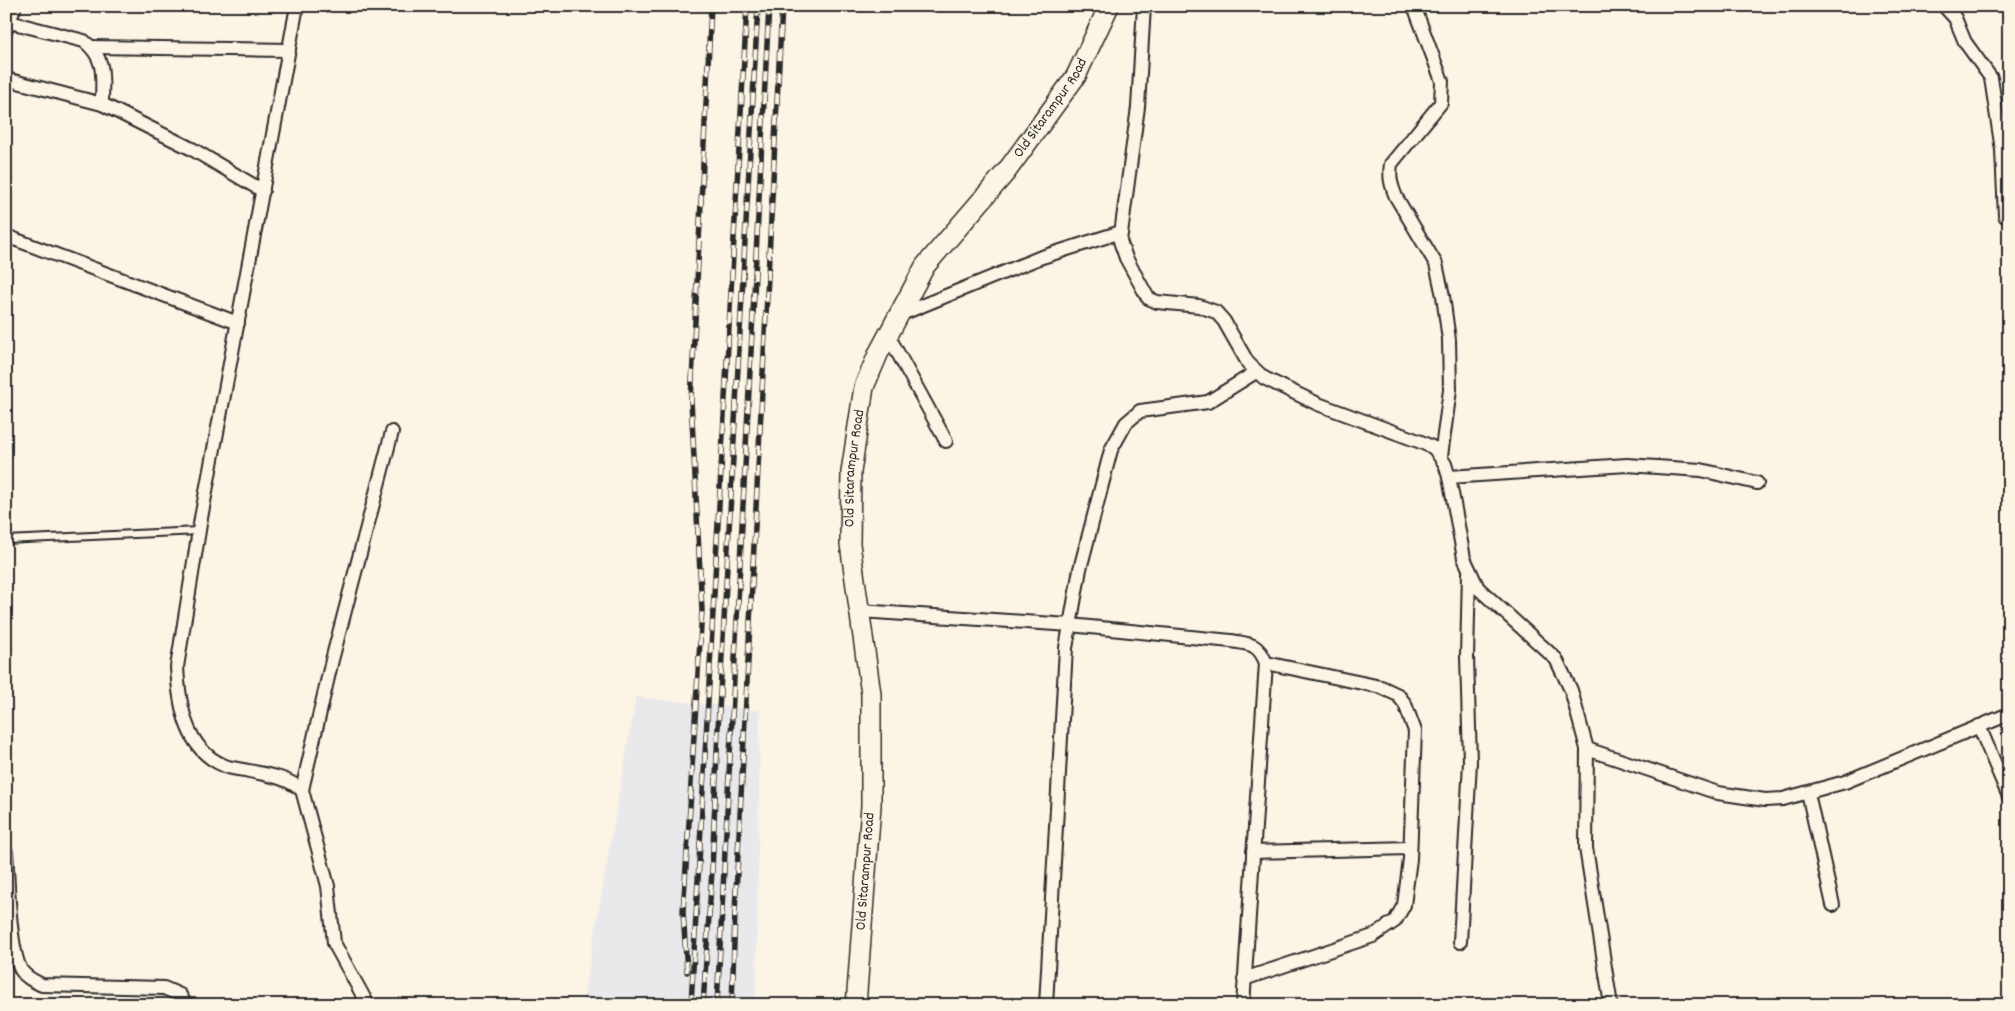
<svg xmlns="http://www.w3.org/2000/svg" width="2015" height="1011" viewBox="0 0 2015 1011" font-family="Dekko,sans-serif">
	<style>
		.built { fill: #e9e9ec }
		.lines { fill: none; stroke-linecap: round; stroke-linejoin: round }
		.lane-casing { stroke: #2b2b2b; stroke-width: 10 }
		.street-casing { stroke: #2b2b2b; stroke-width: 16 }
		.secondary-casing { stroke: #2b2b2b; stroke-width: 22 }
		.lane { stroke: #fcf5e5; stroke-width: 6 }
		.street { stroke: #fcf5e5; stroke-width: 12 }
		.secondary { stroke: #fcf5e5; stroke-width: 19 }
		.rail-casing { stroke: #2b2b2b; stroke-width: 5.5 }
		.rail { stroke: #fcf5e5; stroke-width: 4; stroke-dasharray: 11; stroke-linecap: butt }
		.labels { text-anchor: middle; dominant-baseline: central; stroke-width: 4; stroke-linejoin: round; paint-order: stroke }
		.street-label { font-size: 15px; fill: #2b2b2b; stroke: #fcf5e5 }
	</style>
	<rect width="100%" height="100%" fill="#fcf5e5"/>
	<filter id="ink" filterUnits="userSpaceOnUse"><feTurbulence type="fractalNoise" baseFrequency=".02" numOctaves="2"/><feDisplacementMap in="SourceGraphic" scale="10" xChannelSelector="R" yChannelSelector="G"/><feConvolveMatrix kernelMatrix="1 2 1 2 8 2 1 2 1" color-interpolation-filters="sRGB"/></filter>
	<g filter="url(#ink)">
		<!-- built -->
		<polygon class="built" points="636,697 760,710 756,1005 582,1005"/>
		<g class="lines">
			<!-- lane casing -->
			<g class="lane-casing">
				<polyline id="lane" points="6,540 199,531"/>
			</g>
			<!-- street casing -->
			<g class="street-casing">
				<g id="street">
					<path d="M297,6L201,518L177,667C179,703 185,749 223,765C230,769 241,769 249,771C269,775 286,777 302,790L328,886L334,943L368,1005"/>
					<polyline points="1144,6 1138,107 1120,241 1126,258 1148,298 1157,302 1199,306 1216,312 1224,321 1248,363 1264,378 1318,404 1421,442 1434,448 1445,464 1449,477 1464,558 1478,588 1556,659 1571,690 1587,749 1586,848 1611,1005"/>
					<path d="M1414,6L1442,81L1441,103L1391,164C1389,177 1391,185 1396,197L1436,264L1443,296L1449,340L1450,390L1441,456"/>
					<polyline points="1944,6 1955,18 1965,42 1991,78 2002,150 2005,216"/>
					<path d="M6,21L84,41C107,59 102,77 102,104"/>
					<polyline points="6,30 15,6"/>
					<polyline points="92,47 289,50"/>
					<polyline points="6,79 102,104 192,149 263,191"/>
					<polyline points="6,236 238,323"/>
					<polyline points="899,315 1039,258 1121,232"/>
					<polyline points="888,335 946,441"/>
					<polyline points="1449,477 1627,465 1701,470 1757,483"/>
					<path d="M860,611L1070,625L1231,641C1250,644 1258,643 1266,663L1243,1005"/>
					<polyline points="1979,726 2009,797"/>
					<polyline points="1587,749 1718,793 1765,800 1783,799 1845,782 2009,714"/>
					<polyline points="302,790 332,660 392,432"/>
					<polyline points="1808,793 1833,905"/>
					<path d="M6,851C8,878 9,948 21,970C26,978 34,981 42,985L164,988L180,995L186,1005"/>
					<polyline points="1253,852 1410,848"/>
					<polyline points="1460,942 1470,762 1467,657 1469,573"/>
					<polyline points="1244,979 1373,936 1395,921 1404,905 1410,859 1415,731 1405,704 1398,695 1381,687 1266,663"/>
					<polyline points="1046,1005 1066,648 1080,569 1111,450 1126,423 1140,411 1208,402 1256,372"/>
				</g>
			</g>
			<!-- secondary casing -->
			<g class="secondary-casing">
				<g id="secondary">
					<path id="s1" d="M856,1005L871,806V694L850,544L851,472L864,387L879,352L925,266L1006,172L1076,76L1109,6"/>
				</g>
			</g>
			<!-- lane -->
			<use href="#lane" class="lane"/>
			<!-- street -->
			<use href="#street" class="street"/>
			<!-- secondary -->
			<use href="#secondary" class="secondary"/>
			<!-- rail casing -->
			<g class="rail-casing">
				<g id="rail">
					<polyline points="690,799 702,610 691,400 711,6"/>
					<polyline points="687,972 683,912 691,792"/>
					<polyline points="691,1005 747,6"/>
					<polyline points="703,1005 712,871 718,729 758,6"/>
					<polyline points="717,1005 769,6"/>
					<polyline points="732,1005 735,912 782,6"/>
				</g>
			</g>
			<!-- rail -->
			<use href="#rail" class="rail"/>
		</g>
	</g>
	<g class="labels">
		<!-- street labels -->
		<g class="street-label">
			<text stroke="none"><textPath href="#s1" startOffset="959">Old Sitarampur Road</textPath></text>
			<text stroke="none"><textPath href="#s1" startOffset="539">Old Sitarampur Road</textPath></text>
			<text stroke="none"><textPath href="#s1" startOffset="134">Old Sitarampur Road</textPath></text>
		</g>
	</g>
	<!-- margin -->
	<rect width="2015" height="1011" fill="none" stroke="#fcf5e5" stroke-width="25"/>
	<rect x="12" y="12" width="1990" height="986" fill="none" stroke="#2b2b2b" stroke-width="2" filter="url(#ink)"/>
</svg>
